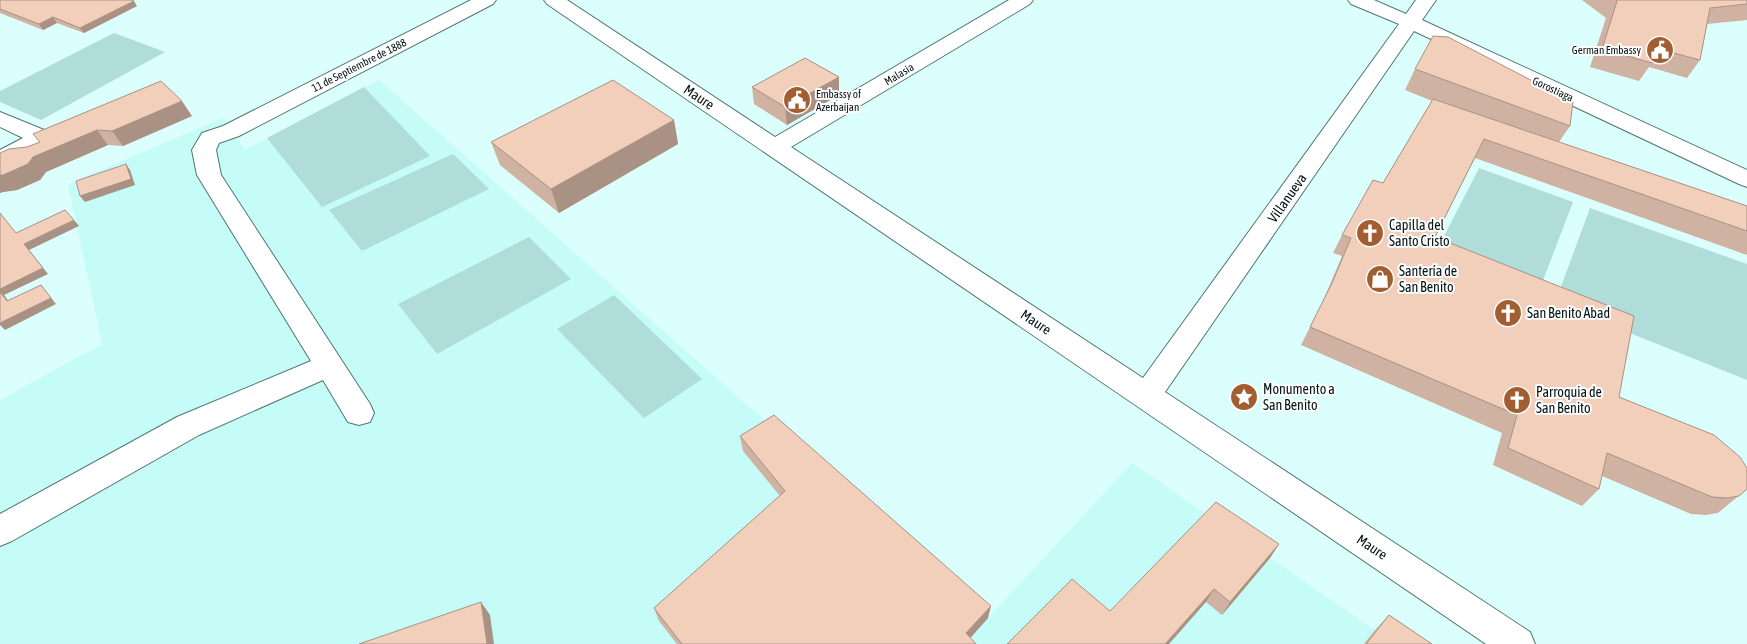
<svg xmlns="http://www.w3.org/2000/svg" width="1747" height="644" viewBox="0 0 1747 644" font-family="'Asap Condensed',sans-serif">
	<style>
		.built { fill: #c5fcf7 }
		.green { fill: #b0ddd9 }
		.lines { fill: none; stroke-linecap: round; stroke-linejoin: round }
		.minor-casing { stroke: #4d7773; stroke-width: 2 }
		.minor { fill: #fff; fill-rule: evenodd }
		.wall { fill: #cfb2a1 }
		.shaded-wall { fill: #a99183 }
		.building { fill: #f1cfbb; stroke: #a99183 }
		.labels { text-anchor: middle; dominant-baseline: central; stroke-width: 4; stroke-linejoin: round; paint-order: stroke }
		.far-poi-label { font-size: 11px; fill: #041413; stroke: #fff; text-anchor: end }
		.far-street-label { font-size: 11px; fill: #041413; stroke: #fff }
		.street-label { font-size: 14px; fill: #041413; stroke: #fff }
		.poi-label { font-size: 14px; fill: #041413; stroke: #fff; text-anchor: start }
	</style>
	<rect width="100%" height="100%" fill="#dbfffc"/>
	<!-- built -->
	<polygon class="built" points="379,80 988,618 1132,463 1395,644 0,644 0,400 102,344 68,184 223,118 245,150"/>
	<!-- green -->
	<g class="green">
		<polygon points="114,33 165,52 41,120 0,102 0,91"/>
		<polygon points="364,87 430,156 322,207 267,138"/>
		<polygon points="453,154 489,189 362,251 329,210"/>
		<polygon points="1479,168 1573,202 1537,296 1435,254"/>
		<polygon points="1590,208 1747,264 1747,380 1555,303"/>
		<polygon points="529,237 571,279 437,354 398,304"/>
		<polygon points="614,295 702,379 644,418 557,329"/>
	</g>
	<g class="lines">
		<!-- minor casing -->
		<g class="minor-casing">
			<g id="minor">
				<polygon points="471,0 496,0 493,4 239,136 219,143 216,150 221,175 370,404 374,413 370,422 359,425 348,422 323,380 199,435 12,541 0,546 0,514 177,417 311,361 197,175 192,150 202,133 223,126"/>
				<polygon points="544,0 567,0 775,137 1009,0 1033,0 1030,4 791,147 1143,378 1399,24 1351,4 1348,0 1374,0 1406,14 1416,0 1436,0 1422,20 1747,170 1747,187 1739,184 1414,31 1165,392 1530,632 1535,644 1486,644 547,4"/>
				<polygon points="0,112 49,132 52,137 49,142 8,165 0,167 0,150 23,138 0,127"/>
			</g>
		</g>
		<!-- minor -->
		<use href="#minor" class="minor"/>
	</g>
	<!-- wall -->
	<g class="wall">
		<polygon points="0,0 137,6 84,33 57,23 43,30 0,13"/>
		<polygon points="1582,0 1747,0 1747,20 1707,24 1700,60 1687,78 1649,67 1639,81 1590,67 1606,18"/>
		<polygon points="1415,69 1570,126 1559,142 1747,206 1747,255 1475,158 1435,237 1619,397 1747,489 1718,513 1706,515 1691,514 1602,476 1599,489 1582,506 1493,465 1502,433 1301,345 1323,301 1342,256 1333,253 1342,235 1383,183 1432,101 1405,90"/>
		<polygon points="839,77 839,95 787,125 754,104 752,87"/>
		<polygon points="192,116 123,146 108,145 46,172 40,180 17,190 3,192 0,193 0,153 27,147 40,142 33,134"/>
		<polygon points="674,120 678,144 559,213 500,165 491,142"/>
		<polygon points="740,436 988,618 970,638 976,644 677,644 659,621 654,608 780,496 743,451"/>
		<polygon points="1279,544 1270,558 1222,615 1206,602 1110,611"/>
		<polygon points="1389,615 1432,644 1364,644 1375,630"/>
	</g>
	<!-- shaded-wall -->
	<g class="shaded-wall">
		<polygon points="134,1 137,6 84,33 80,28"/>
		<polygon points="53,17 57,23 43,30 39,24"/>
		<polygon points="839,77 839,95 787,125 785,107"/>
		<polygon points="182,101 192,116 123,146 112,131"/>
		<polygon points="674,120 678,144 559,213 551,189"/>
		<polygon points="97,130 108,145 46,172 40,180 17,190 3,192 0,193 0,175 33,157"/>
		<polygon points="126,164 130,170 135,185 85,202 80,196"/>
		<polygon points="74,220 79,226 29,250 48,274 4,295 13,307 7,301 0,292 0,289 24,244"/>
		<polygon points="41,285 56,304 5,330 0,325 0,323"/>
		<polygon points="1279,544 1270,558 1222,615 1230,602"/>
		<polygon points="1214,589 1206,602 1169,644 1165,644"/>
		<polygon points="481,602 490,615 494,644 487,644"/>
		<polygon points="991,606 988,618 965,644 966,633"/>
	</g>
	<!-- building -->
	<g class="building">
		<polygon points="0,0 132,0 134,1 80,28 53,17 39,24 0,9"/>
		<polygon points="1616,0 1747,0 1747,4 1710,8 1700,60 1655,48 1652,63 1602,49 1617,1"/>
		<polygon points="1433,36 1448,37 1573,102 1570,126 1415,69"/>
		<polygon points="805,58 839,77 785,107 752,87"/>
		<polygon points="613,80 674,120 551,189 491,142"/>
		<polygon points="161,81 182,101 112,131 97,130 33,157 28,164 3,175 0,175 0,153 9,149 27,147 40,142 33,134"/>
		<polygon points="1433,99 1747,206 1747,231 1484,139 1435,237 1634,316 1619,397 1714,435 1740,457 1747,468 1747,489 1739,496 1727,498 1712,497 1607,453 1599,489 1508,448 1517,415 1310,327 1332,283 1351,238 1342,235 1373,180 1383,183"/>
		<polygon points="126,164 131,179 80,196 76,181"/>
		<polygon points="65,210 74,220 24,244 43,268 0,289 0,213 16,233"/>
		<polygon points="41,285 51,298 0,323 0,292 7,301"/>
		<polygon points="774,415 991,606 966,633 976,644 682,644 654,608 785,491 740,436"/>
		<polygon points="1216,502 1279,544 1230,602 1214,589 1165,644 1007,644 1072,579 1110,611"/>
		<polygon points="481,602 487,644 359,644"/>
		<polygon points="1389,615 1432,644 1366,644"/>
	</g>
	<!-- icons -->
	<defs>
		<g id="civic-disc" transform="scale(1.4375)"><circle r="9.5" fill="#a25e30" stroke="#fff"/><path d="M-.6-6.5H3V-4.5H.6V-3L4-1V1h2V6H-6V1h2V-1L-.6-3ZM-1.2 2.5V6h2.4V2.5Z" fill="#fff"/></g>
		<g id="church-disc" transform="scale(1.4375)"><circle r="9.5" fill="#a25e30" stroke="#fff"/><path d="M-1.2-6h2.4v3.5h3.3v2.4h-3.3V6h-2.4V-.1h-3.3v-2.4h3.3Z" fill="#fff"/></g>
		<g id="shop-disc" transform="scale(1.4375)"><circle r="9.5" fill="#a25e30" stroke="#fff"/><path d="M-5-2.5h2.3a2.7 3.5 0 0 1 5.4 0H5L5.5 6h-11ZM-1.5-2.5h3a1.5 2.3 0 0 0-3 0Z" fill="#fff"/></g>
		<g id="sight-disc" transform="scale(1.4375)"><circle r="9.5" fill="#a25e30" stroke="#fff"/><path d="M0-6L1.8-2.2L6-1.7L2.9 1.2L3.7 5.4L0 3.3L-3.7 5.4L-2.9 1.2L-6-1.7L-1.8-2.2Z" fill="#fff"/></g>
	</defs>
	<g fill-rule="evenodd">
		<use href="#civic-disc" x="1660" y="50"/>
		<use href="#civic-disc" x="797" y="100"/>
		<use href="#church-disc" x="1370" y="233"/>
		<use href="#shop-disc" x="1380" y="279"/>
		<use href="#church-disc" x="1508" y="313"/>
		<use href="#sight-disc" x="1244" y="397"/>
		<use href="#church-disc" x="1517" y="400"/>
	</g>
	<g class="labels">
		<!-- far-poi labels -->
		<g class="far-poi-label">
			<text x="1641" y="50">German Embassy</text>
			<text x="816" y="94" text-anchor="start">Embassy of<tspan x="816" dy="13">Azerbaijan</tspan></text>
		</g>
		<!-- far-street labels -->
		<g class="far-street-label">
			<text transform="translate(359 65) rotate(-27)">11 de Septiembre de 1888</text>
			<text transform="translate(899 74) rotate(-31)">Malasia</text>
			<text transform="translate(1553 89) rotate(25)">Gorostiaga</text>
		</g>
		<!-- street labels -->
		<g class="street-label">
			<text transform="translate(699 97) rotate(34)">Maure</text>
			<text transform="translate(1287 198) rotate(-55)">Villanueva</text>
			<text transform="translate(1036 322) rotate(34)">Maure</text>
			<text transform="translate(1372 547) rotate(34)">Maure</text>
		</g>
		<!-- poi labels -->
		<g class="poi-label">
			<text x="1389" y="225">Capilla del<tspan x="1389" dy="16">Santo Cristo</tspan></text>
			<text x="1399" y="271">Santería de<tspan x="1399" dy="16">San Benito</tspan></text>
			<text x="1527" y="313">San Benito Abad</text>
			<text x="1263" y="389">Monumento a<tspan x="1263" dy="16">San Benito</tspan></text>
			<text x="1536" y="392">Parroquia de<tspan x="1536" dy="16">San Benito</tspan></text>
		</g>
	</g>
</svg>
